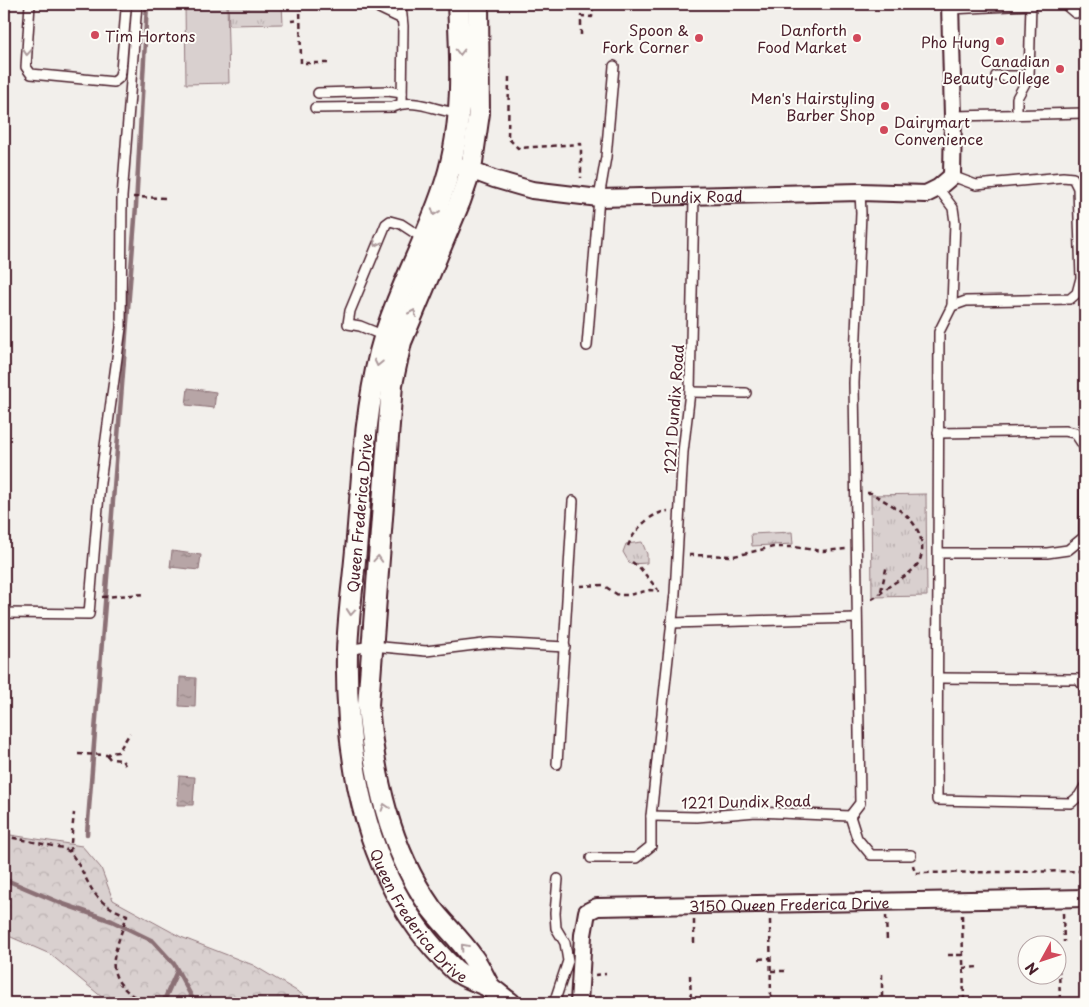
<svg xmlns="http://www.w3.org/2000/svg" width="1089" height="1007" viewBox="0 0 1089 1007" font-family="'Playpen Sans',sans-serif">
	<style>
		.grass { fill: url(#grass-tufts); stroke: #92787d }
		.forest { fill: url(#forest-crowns); stroke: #92787d }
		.pitch { fill: #d9d0cf; stroke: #92787d }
		.water { fill: url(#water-ripples); stroke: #8b6f75 }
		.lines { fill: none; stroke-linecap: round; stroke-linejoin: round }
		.stream { stroke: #8b6f75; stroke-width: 4.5 }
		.service-casing { stroke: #4a1f2b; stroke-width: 12 }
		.minor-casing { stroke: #4a1f2b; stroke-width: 20 }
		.tertiary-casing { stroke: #4a1f2b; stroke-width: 24 }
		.path { stroke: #4a1f2b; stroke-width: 2.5; stroke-dasharray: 5 4; stroke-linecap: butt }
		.service { stroke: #fdfcf7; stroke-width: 9 }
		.minor { stroke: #fdfcf7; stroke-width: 16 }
		.tertiary { stroke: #fdfcf7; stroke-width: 20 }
		.oneway { stroke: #ac999b }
		.poi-dot { fill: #d1495b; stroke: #fdfcf7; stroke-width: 2 }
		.labels { text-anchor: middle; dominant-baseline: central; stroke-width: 4; stroke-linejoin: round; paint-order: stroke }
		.poi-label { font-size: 15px; fill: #4a1f2b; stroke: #fdfcf7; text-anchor: end }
		.street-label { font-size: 15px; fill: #4a1f2b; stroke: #fdfcf7 }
	</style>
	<defs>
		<pattern id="grass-tufts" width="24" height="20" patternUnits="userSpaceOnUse" patternTransform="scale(1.25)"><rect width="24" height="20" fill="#d9d0cf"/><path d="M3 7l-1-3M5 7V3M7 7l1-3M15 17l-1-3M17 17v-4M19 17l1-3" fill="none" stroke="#bcb2b2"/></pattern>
		<pattern id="forest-crowns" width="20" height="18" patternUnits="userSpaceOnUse" patternTransform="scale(1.25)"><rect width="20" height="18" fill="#d9d0cf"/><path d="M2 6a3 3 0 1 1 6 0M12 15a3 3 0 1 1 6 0" fill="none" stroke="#bcb2b2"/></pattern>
		<pattern id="water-ripples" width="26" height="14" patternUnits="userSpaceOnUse" patternTransform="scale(1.25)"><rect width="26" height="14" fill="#b7a5a6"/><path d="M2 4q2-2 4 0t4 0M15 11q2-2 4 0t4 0" fill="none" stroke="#978687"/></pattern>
	</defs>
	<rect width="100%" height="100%" fill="#f2efeb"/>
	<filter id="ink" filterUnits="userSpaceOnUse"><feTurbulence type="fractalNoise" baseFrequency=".02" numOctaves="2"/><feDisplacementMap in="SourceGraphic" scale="10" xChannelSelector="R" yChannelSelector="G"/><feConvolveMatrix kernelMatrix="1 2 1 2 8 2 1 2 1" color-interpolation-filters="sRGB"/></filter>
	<g filter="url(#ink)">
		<!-- grass -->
		<g class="grass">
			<polygon points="228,4 282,4 283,24 229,25"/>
			<polygon points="926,494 927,596 872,597 871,495"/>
			<polygon points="792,532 793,544 752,546 751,534"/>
			<polygon points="642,542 647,554 647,563 630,564 623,552 626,544"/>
		</g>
		<!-- forest -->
		<polygon class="forest" points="4,834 82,846 101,868 113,900 181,937 253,965 310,999 311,1003 109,1003 50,954 4,934"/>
		<!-- pitch -->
		<polygon class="pitch" points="185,4 227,4 229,83 186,84"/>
		<!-- water -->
		<g class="water">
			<polygon points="188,388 216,392 214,408 186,405"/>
			<polygon points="172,551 201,555 199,570 170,567"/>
			<polygon points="180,677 196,678 195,707 179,706"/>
			<polygon points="179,776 195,777 193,805 177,805"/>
		</g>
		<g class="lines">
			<!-- stream -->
			<g class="stream">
				<polyline points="87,834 136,206 147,4"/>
				<polyline points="4,879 63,904 112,921 153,941 174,964 195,1003"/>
				<polyline points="163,1003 177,971"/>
			</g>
			<!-- service casing -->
			<g class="service-casing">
				<g id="service">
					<polyline points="30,4 26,67 31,74 114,82 119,78 121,71 126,9 130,4"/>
					<polyline points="377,4 379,8 402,19"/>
					<polyline points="1068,4 1068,7 1075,13 1085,12"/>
					<polyline points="951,9 1031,5"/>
					<polyline points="996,76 1029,76"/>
					<polyline points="318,93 388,91 402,93"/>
					<polyline points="402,103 403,26 401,6 403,4"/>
					<path d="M315,108L393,107C415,97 437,112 460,113"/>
					<polyline points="1017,114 1017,98 1029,76 1031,4"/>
					<polyline points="953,116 1085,113"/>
					<polyline points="952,176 976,185 1063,177 1073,178 1078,188 1081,278 1077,293 1070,299 966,301 952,306 939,332 937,800 1071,803 1079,796 1085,786"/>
					<polyline points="938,188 953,208 955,222 952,306"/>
					<polyline points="387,337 360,326 348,324 350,311 386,224 390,221 401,224 424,239"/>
					<polyline points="587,346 599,198 606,157 614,66"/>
					<polyline points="690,392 746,393"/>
					<polyline points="938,433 1065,431 1075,433 1085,448"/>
					<polyline points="939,553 1047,553 1068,550 1084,537 1085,461"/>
					<polyline points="4,613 89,614 100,483 121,328 122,197 137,4"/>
					<polyline points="671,623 856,618"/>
					<polyline points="347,650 372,646 426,651 491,643 565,647"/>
					<polyline points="939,678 1069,679 1078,679 1085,688"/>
					<polyline points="557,764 573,501"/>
					<polyline points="651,816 697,817 756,812 850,816 860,803 854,383 861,213 860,192"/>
					<polyline points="850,816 857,838 871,855 911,855"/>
					<polyline points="591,858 636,858 651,846 651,816 675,593 683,452 690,392 694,197"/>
					<polyline points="554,1003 568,961 565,943 556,928 555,913 558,879"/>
				</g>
			</g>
			<!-- minor casing -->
			<g class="minor-casing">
				<g id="minor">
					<path id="s1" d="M459,166L494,179L532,190L599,198L860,192L926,194L938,188L952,176L953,116L950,4"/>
					<path id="s2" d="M579,1003L583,935L587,912L597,907L1085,898"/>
				</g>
			</g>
			<!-- tertiary casing -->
			<g class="tertiary-casing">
				<g id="tertiary">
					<path id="s3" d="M458,4C461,62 464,124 446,181C428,239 396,292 380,352C364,417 362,484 356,550C353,584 348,618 347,652C345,767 367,888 455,970C464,978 478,981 489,987C496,992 503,998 510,1003"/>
					<path d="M478,4L479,113L471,169L460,201L401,342L392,384L368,705C374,776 389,848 431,908C444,925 461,940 473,958C480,967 484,978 490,988"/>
				</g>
			</g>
			<!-- path -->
			<g class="path">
				<polyline points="300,4 301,63 328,63"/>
				<polyline points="291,21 300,20"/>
				<polyline points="581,35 581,16 592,17 593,4"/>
				<polyline points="509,77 508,138 518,148 581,144 581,178"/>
				<polyline points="133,197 166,198"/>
				<path d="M867,493H871C894,507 918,516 922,545C924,565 909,574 894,583C886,588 878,597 869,600"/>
				<path d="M628,546C634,530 650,513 668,511"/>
				<polyline points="689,555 734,556 773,547 794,547 823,551 846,549"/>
				<polyline points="632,562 640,568 658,590"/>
				<polyline points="580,586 603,585 618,595 629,595 650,590 659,591"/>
				<polyline points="881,591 887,565"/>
				<polyline points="102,597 146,594"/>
				<polyline points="78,754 107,755 110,753 118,752 130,733"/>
				<polyline points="107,755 110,759 122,760 126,767"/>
				<path d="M4,836L63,848L70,852C92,881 87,901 127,915C114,958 99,975 143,1003"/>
				<polyline points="70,852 74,813"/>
				<polyline points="913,865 915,873 1085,871"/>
				<polyline points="1063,913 1064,942"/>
				<polyline points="962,915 964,1003"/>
				<polyline points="886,916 887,942"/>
				<polyline points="694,920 694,944"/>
				<polyline points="770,920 771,1003"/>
				<polyline points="948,955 963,955"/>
				<polyline points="759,959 771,958"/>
				<polyline points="963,968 979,967"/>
				<polyline points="1059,968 1060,1003"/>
				<polyline points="771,971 787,971"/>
				<polyline points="882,974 882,1003"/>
				<polyline points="595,975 606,974"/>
				<polyline points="690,975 691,1003"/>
				<polyline points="459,1003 463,1000"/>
			</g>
			<!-- service -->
			<use href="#service" class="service"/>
			<!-- minor -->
			<use href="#minor" class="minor"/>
			<!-- tertiary -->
			<use href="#tertiary" class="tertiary"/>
		</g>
		<!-- one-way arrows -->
		<defs><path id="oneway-chevron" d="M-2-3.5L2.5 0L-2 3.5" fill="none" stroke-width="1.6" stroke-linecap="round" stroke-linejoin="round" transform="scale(1.25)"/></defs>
		<g class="oneway">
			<use href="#oneway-chevron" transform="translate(27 52) rotate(94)"/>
			<use href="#oneway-chevron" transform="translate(460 52) rotate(90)"/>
			<use href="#oneway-chevron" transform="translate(435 212) rotate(110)"/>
			<use href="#oneway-chevron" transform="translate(377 243) rotate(114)"/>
			<use href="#oneway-chevron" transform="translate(413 313) rotate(-66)"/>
			<use href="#oneway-chevron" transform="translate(378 363) rotate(102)"/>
			<use href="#oneway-chevron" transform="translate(378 559) rotate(-86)"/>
			<use href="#oneway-chevron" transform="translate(351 612) rotate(95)"/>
			<use href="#oneway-chevron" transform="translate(385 807) rotate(-108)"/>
			<use href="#oneway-chevron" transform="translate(464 947) rotate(-131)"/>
		</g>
	</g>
	<!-- markers -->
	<g class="poi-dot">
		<circle cx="95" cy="35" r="5"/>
		<circle cx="699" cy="38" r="5"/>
		<circle cx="857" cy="38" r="5"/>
		<circle cx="1000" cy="41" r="5"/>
		<circle cx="1060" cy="69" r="5"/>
		<circle cx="885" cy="106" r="5"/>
		<circle cx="884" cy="130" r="5"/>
	</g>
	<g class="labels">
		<!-- poi labels -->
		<g class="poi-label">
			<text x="689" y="29">Spoon &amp;<tspan x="689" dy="17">Fork Corner</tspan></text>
			<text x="847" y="29">Danforth<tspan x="847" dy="17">Food Market</tspan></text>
			<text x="105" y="35" text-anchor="start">Tim Hortons</text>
			<text x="990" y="41">Pho Hung</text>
			<text x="1050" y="60">Canadian<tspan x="1050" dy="17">Beauty College</tspan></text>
			<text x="875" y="97">Men's Hairstyling<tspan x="875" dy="17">Barber Shop</tspan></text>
			<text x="894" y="121" text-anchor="start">Dairymart<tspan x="894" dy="17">Convenience</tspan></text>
		</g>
		<!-- street labels -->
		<g class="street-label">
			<text stroke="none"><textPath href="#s1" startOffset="242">Dundix Road</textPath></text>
			<text transform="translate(673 409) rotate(-86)">1221 Dundix Road</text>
			<text transform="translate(359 513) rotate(-85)">Queen Frederica Drive</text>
			<text transform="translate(746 801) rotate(-1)">1221 Dundix Road</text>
			<text stroke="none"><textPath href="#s2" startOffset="295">3150 Queen Frederica Drive</textPath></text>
			<text stroke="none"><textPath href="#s3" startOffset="944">Queen Frederica Drive</textPath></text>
		</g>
	</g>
	<!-- margin -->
	<rect width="1089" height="1007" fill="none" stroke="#fdfcf7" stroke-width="20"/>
	<rect x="10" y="10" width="1069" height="987" fill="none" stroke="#4a1f2b" stroke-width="2" filter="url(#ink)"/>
	<!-- north arrow -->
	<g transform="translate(1042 960) rotate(230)"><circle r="24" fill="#fdfcf7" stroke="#b5a4a5"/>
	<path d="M0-4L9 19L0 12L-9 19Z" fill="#d1495b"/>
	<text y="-8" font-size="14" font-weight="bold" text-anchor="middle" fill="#4a1f2b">N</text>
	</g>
</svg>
